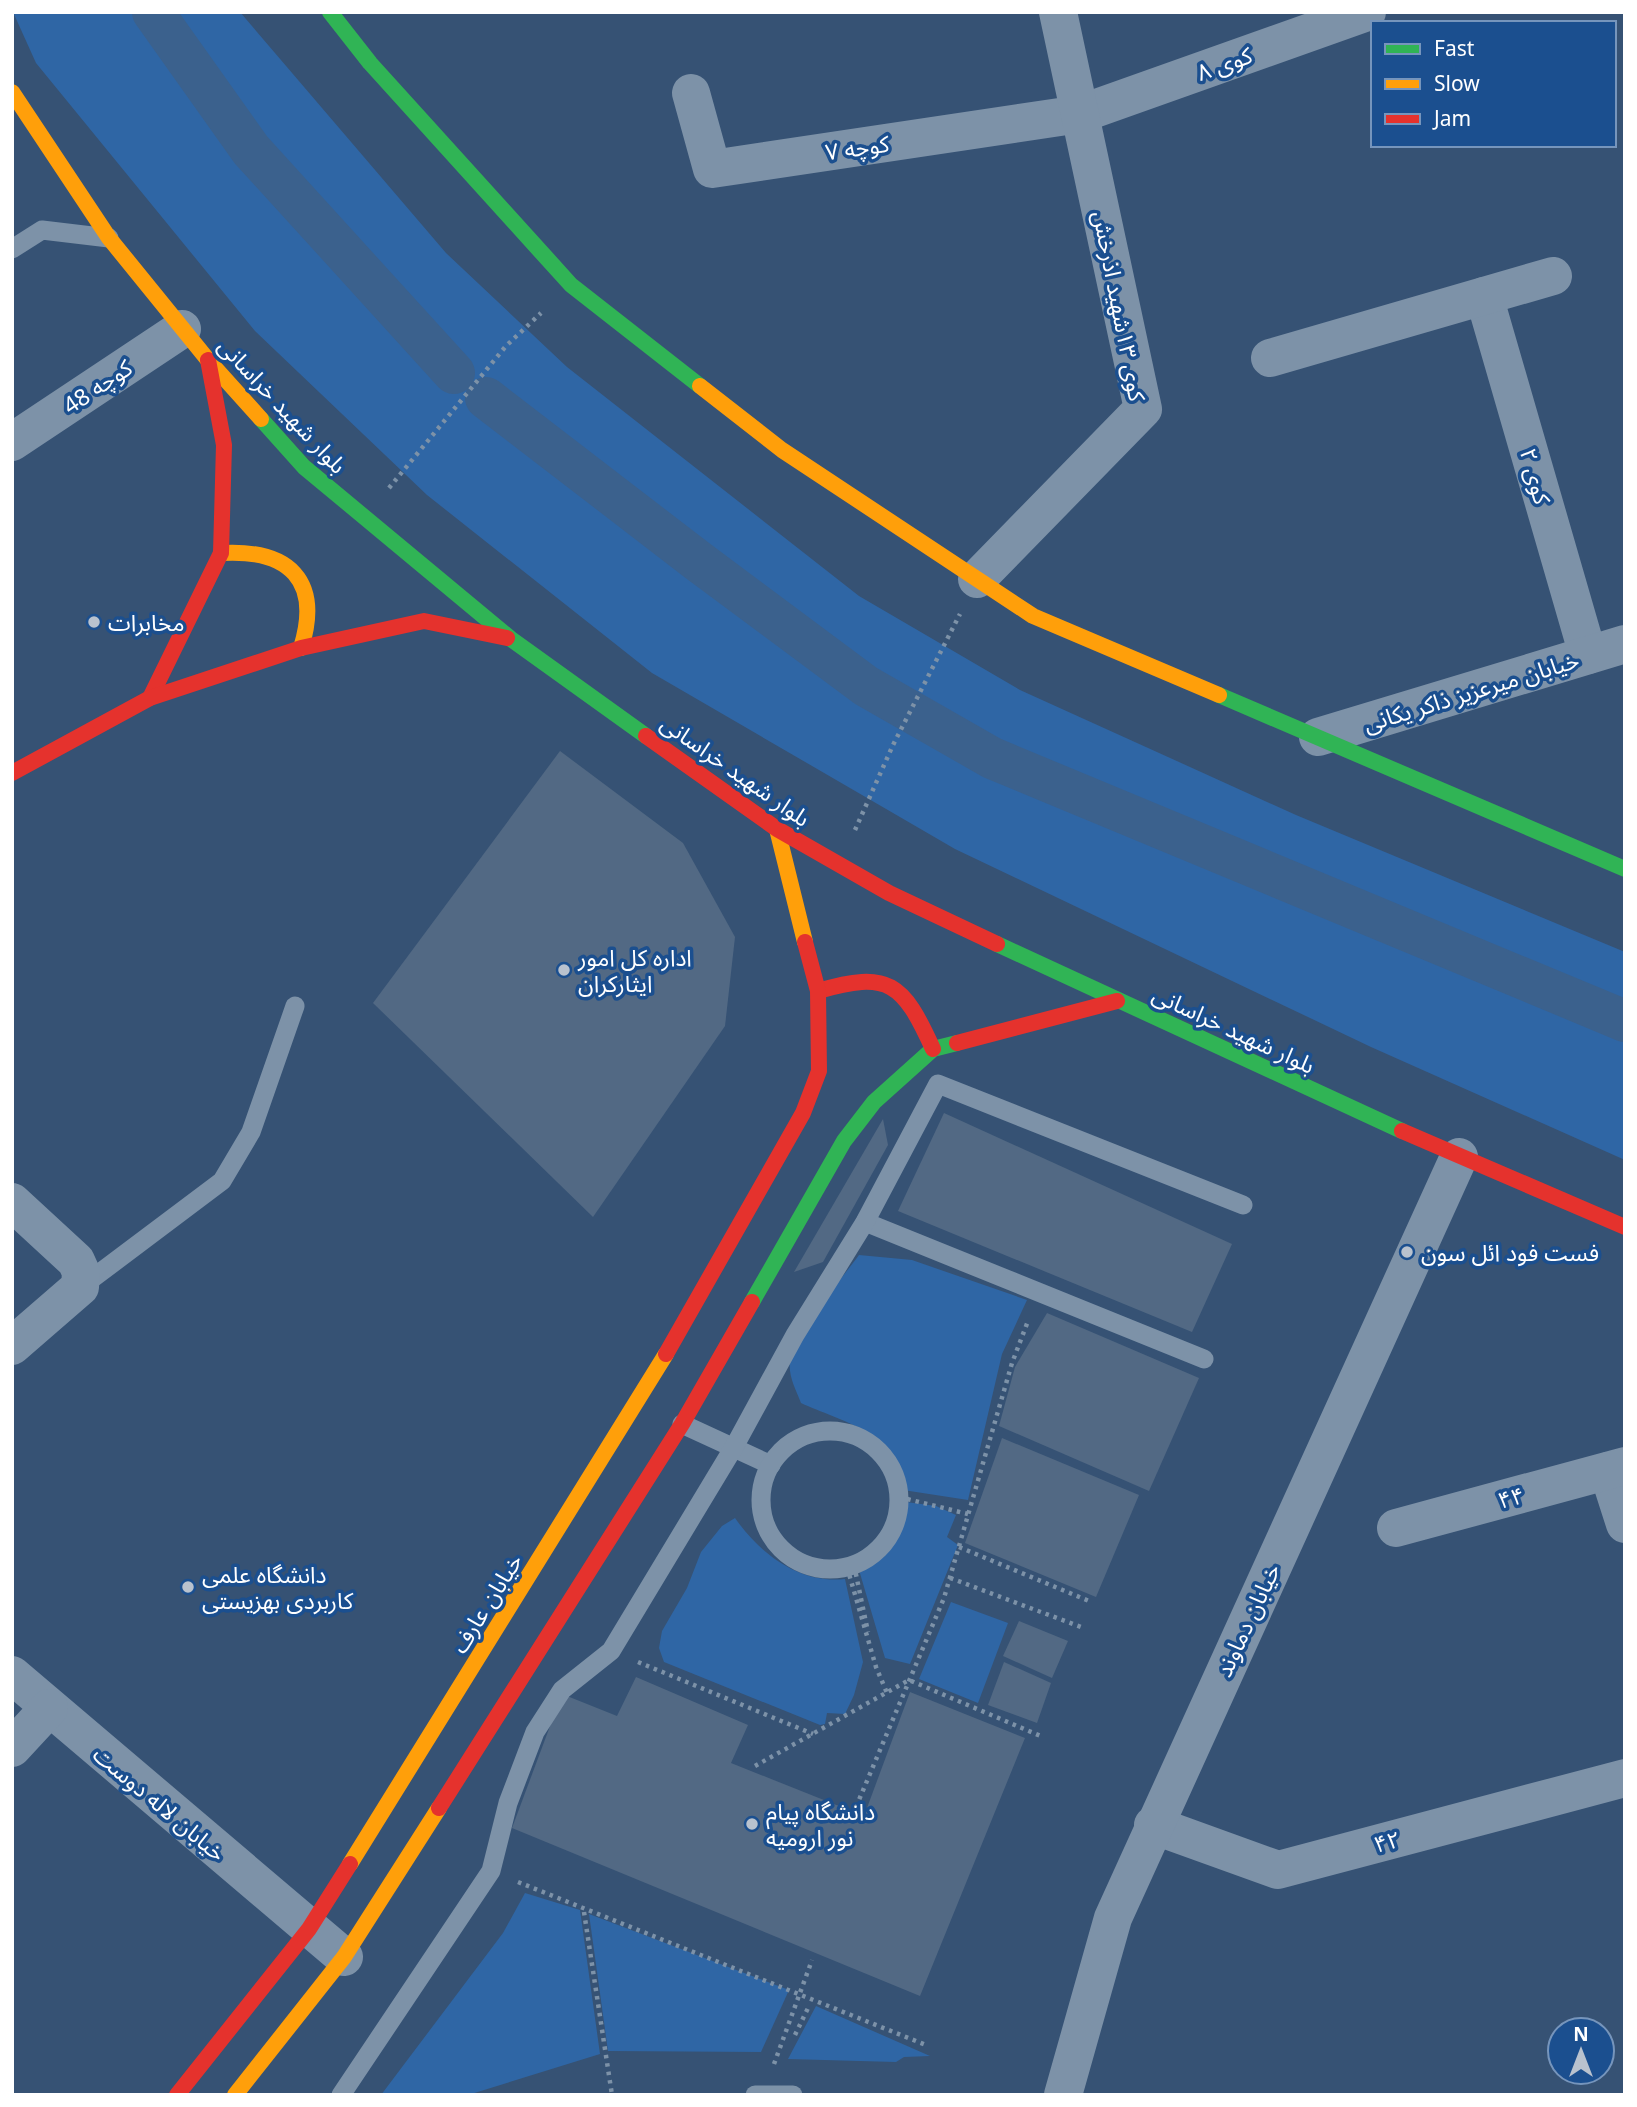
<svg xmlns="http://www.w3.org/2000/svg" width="1637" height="2107" viewBox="0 0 1637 2107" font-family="'Noto Sans','Noto Sans Arabic',sans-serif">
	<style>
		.green { fill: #2f66a5 }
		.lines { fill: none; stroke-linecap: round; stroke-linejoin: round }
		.canal { stroke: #3b618d; stroke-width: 42 }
		.building { fill: #526984 }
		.path { stroke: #7d92a8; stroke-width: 4.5; stroke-dasharray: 3.5 5; stroke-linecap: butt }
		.lane { stroke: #7d92a8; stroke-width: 19 }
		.street { stroke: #7d92a8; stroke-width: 38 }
		.fast { stroke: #30b455; stroke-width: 16 }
		.slow { stroke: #ff9f0a; stroke-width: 16 }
		.jam { stroke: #e5322d; stroke-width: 16 }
		.poi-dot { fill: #b9c2ce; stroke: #1b4f8f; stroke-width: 2.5 }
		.labels { text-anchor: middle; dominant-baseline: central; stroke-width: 7; stroke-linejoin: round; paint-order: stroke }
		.street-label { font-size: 23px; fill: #fff; stroke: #1b4f8f }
		.poi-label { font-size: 23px; fill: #fff; stroke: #1b4f8f; text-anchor: start }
	</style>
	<rect width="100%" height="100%" fill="#365274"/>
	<!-- green -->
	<g class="green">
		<polygon points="13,12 240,12 446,253 567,367 859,596 1020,690 1296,815 1625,952 1625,1160 1371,1047 955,849 652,673 427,495 255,331 36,63"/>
		<path d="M859,1255L912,1260L1027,1300L1002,1354L968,1500L903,1490C906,1435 840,1421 801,1403C796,1390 788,1376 790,1361C794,1335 842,1278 859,1255Z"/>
		<path d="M906,1502L936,1506L956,1515L947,1537L958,1545L910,1664L885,1658L859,1570C885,1561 904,1530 906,1502Z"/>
		<path d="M735,1518C760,1554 800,1584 845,1579L863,1662L854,1695L845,1714L827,1713L825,1724L820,1725L664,1662L659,1648L662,1631L687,1588L701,1552L722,1526Z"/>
		<polygon points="951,1602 1008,1623 978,1703 919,1679"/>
		<polygon points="525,1893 580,1910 600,2054 468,2095 381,2095 503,1933"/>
		<polygon points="589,1914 789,1990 761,2052 608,2051"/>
		<polygon points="816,2006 930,2056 904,2057 896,2062 788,2059"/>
	</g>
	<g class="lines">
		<!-- canal -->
		<g class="canal">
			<polyline points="153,12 251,150 454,373"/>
			<polyline points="486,398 698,561 866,686 992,758 1625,1021"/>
		</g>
	</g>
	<!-- building -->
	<g class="building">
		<polygon points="560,751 683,843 735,937 725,1026 593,1217 373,1003"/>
		<polygon points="944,1113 1232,1244 1192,1332 898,1211"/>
		<polygon points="883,1119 888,1145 823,1262 794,1272"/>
		<polygon points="1047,1313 1199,1378 1149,1491 999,1426 1015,1367"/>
		<polygon points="1002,1438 1139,1495 1096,1597 965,1543"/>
		<polygon points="1019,1621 1068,1641 1052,1678 1003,1656"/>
		<polygon points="1004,1662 1051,1683 1037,1723 988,1705"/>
		<polygon points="636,1677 748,1725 731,1763 864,1816 910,1692 1025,1738 920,1996 512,1828 562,1694 617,1716"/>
	</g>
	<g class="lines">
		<!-- path -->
		<g class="path">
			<polyline points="389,488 506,346 541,313"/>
			<polyline points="855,830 893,745 960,614"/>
			<polyline points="899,1497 968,1514"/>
			<polyline points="959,1547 1089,1601"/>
			<polyline points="854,1565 868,1632"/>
			<polyline points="847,1567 876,1667 887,1693"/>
			<polyline points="950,1578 1081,1627"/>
			<polyline points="638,1662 813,1734"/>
			<polyline points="755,1766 909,1680 1043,1737"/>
			<polyline points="856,1807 944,1598 1012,1363 1028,1321"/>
			<polyline points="518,1882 926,2045"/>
			<polyline points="584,1912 612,2095"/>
			<polyline points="795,2035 809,2006"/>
			<polyline points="774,2064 812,1960"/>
		</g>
		<!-- lane -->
		<g class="lane">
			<polyline points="12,249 42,230 109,238"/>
			<polyline points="865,1222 1204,1359"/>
			<polyline points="81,1287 222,1181 251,1132 295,1006"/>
			<polyline points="682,1424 771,1465"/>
			<circle cx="830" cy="1500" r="69"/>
			<polyline points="341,2095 491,1871 508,1803 535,1732 562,1690 611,1651 734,1447 795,1335 865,1222 938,1084 1243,1205"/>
			<polyline points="755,2095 793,2095"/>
		</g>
		<!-- street -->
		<g class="street">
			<polyline points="691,93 712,169 1080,114 1367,12"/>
			<polyline points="1484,296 1588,655"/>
			<polyline points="1270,358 1553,276"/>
			<polyline points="12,442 182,329"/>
			<polyline points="977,579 1143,409 1058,12"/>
			<polyline points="1318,737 1625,644"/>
			<polyline points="12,1202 76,1261 81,1272 80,1287 12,1346"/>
			<polyline points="1608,1471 1625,1524"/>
			<polyline points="1396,1528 1625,1466"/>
			<polyline points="12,1675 344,1957"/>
			<polyline points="12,1748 49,1708"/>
			<polyline points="1153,1825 1278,1870 1625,1778"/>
			<polyline points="1063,2095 1113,1918 1459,1157"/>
		</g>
		<!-- fast -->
		<g class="fast">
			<polyline points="330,12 370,63 571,285 700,386"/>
			<polyline points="261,419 304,467 511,639 646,736"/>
			<polyline points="1219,695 1625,869"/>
			<polyline points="997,944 1402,1131"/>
			<polyline points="752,1302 844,1141 874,1102 933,1049 957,1043"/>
		</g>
		<!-- slow -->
		<g class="slow">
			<polyline points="12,92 109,238 208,360 261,419"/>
			<polyline points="700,386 782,450 1033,616 1219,695"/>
			<path d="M221,553C289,549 322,580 301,648"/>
			<polyline points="777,829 805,942"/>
			<polyline points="350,1864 666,1354"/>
			<polyline points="235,2095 344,1957 439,1808"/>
		</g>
		<!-- jam -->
		<g class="jam">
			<polyline points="150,698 221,553 224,445 208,360"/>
			<polyline points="646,736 777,829 889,893 997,944"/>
			<polyline points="12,773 150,698 301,648 424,621 507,638"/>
			<path d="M818,991C889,970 903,983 933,1049"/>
			<polyline points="957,1043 1117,1001"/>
			<polyline points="1402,1131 1625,1227"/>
			<polyline points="666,1354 803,1113 819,1071 818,991 805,942"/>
			<polyline points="439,1808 682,1424 752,1302"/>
			<polyline points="177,2095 309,1929 350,1864"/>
		</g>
	</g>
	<!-- markers -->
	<g class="poi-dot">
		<circle cx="94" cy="622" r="7"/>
		<circle cx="564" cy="970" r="7"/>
		<circle cx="1407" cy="1252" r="7"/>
		<circle cx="188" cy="1587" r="7"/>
		<circle cx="752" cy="1824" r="7"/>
	</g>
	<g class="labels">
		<!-- street labels -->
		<g class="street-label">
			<text transform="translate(1224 63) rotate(-20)">کوی ۸</text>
			<text transform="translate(857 147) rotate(-8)">کوچه ۷</text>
			<text transform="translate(1120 306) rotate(79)">کوی ۱۳شهید اذرخش</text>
			<text transform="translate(97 386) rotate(-34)">کوچه 48</text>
			<text transform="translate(283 405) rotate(47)">بلوار شهید خراسانی</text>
			<text transform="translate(1536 476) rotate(74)">کوی ۲</text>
			<text transform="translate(1471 691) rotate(-17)">خیابان میرعزیز ذاکر یکانی</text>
			<text transform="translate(736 770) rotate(35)">بلوار شهید خراسانی</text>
			<text transform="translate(1234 1029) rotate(25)">بلوار شهید خراسانی</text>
			<text transform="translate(1511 1497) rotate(-15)">۴۴</text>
			<text transform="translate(486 1603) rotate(-58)">خیابان عارف</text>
			<text transform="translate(1247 1620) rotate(-65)">خیابان دماوند</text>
			<text transform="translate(160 1803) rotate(40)">خیابان لاله دوست</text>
			<text transform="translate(1387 1841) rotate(-15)">۴۲</text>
		</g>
		<!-- poi labels -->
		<g class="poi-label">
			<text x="108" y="622">مخابرات</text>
			<text x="578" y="957">اداره کل امور<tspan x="578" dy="26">ایثارکران</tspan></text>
			<text x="1421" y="1252">فست فود ائل سون</text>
			<text x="202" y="1574">دانشگاه علمی<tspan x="202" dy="26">کاربردی بهزیستی</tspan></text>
			<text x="766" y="1811">دانشگاه پیام<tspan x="766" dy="26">نور ارومیه</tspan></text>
		</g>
	</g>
	<!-- border -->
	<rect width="1637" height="2107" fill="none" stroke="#ffffff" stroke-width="28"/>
	<!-- legend -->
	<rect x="1371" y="21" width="245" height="126" fill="#1b4f8f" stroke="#7695bc" stroke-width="2"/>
	<rect x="1385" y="44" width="35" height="10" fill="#30b455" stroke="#7695bc" stroke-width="2"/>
	<text x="1434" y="56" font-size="21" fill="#ffffff">Fast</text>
	<rect x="1385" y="79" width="35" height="10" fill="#ff9f0a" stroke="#7695bc" stroke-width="2"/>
	<text x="1434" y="91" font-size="21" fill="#ffffff">Slow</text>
	<rect x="1385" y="114" width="35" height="10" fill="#e5322d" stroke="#7695bc" stroke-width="2"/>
	<text x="1434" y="126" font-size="21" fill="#ffffff">Jam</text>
	<!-- north arrow -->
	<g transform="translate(1581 2051)"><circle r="33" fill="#1b4f8f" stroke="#7695bc" stroke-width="2"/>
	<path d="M0-5L12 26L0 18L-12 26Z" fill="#b9c2ce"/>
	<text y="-10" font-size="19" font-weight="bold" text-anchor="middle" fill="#ffffff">N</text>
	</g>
</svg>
